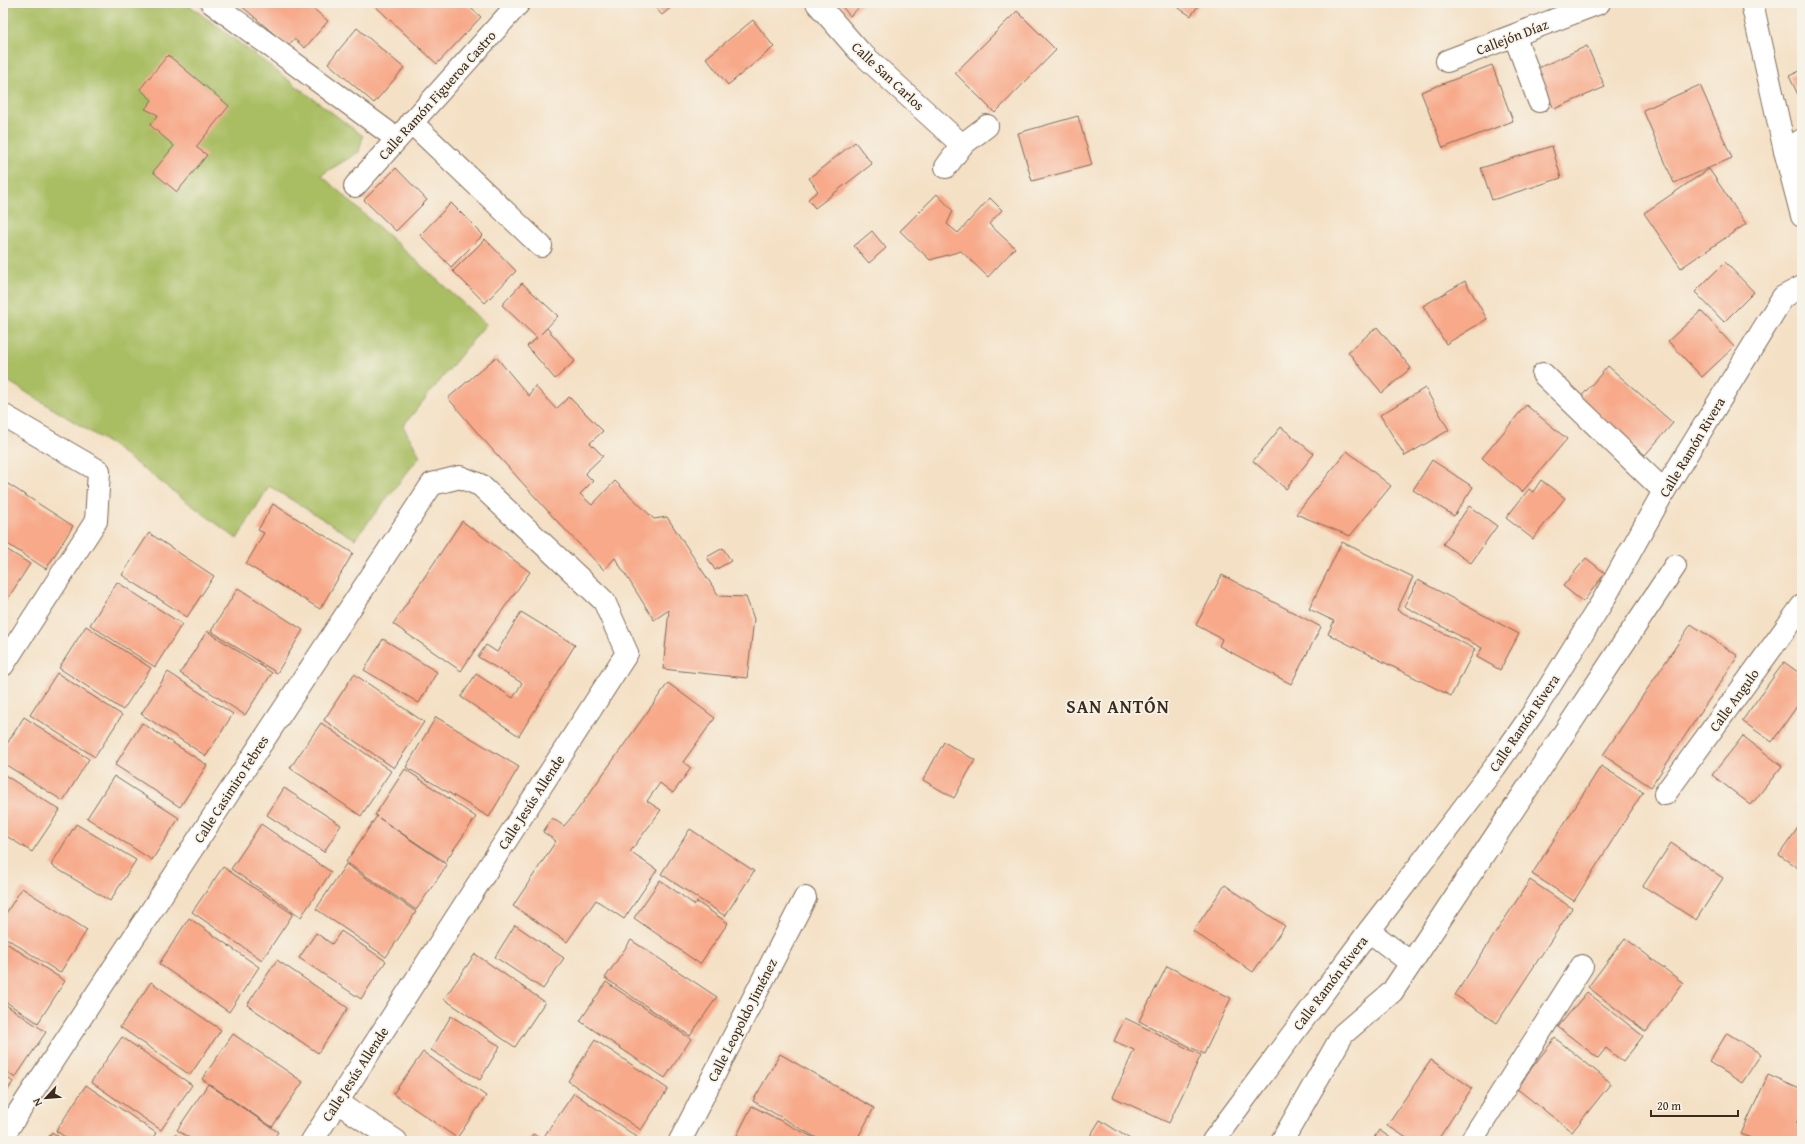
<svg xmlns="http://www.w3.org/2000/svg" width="1805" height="1144" viewBox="0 0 1805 1144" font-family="'Gentium Book Plus',serif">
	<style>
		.green { fill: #a9bd62; stroke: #727440 }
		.building { fill: #f7a989 }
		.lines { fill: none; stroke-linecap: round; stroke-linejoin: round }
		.minor-casing { stroke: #7c6a58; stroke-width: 24 }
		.minor { stroke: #fff; stroke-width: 22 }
		.labels { text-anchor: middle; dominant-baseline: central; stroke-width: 3.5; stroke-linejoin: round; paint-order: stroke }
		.street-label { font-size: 14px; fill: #3b2a1e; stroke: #f7f3e8 }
		.district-label { font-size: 18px; font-weight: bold; letter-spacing: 1px; fill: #3b2a1e; stroke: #f7f3e8 }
	</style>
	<rect width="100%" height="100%" fill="#f7f3e8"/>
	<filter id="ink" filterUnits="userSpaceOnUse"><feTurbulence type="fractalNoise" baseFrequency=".025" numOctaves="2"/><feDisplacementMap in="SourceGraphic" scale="8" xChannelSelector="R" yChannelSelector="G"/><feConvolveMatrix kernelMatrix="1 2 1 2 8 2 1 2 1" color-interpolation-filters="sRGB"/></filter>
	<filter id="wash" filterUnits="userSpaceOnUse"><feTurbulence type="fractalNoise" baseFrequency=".012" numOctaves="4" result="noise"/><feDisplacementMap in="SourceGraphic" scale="16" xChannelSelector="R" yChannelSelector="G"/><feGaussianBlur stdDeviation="0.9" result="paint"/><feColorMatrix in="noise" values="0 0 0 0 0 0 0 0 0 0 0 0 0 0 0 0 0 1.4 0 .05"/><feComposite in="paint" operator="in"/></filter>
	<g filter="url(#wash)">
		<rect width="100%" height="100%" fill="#f4e0c5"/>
		<!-- green -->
		<polygon class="green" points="3,3 186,3 363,136 359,152 321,175 486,324 403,426 420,456 355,539 269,486 237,539 110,444 3,378"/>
		<g id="blocks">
			<!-- building -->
			<g class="building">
				<polygon points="238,3 311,3 309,5 328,21 305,48 294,39 288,46"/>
				<polygon points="372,3 465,3 481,17 437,64"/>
				<polygon points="651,3 676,3 662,15"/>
				<polygon points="839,3 864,3 850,16"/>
				<polygon points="1171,3 1200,3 1191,16"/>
				<polygon points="1017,11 1056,50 995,113 955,73"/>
				<polygon points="753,20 774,47 728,85 706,58"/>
				<polygon points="357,28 404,68 374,103 328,63"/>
				<polygon points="1587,46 1605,87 1554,109 1536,69"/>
				<polygon points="168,55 229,106 196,147 207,155 177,192 153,172 174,146 150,125 158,115 145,109 152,100 140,89"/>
				<polygon points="1492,65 1513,121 1443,148 1421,92"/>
				<polygon points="1802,70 1802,103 1789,76"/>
				<polygon points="1700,85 1732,158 1674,183 1643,110"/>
				<polygon points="1078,116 1092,165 1032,181 1018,133"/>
				<polygon points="855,142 872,164 815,208 808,199 818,191 809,178"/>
				<polygon points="1552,146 1561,178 1492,200 1481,168"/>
				<polygon points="396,168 427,200 396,231 364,200"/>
				<polygon points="1709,169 1746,224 1681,268 1644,213"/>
				<polygon points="937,194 953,211 947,224 958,233 990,198 1002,210 989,224 1015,248 988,277 961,251 930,260 900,231"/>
				<polygon points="451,203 483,235 451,267 420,235"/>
				<polygon points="872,231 886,248 869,263 854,246"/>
				<polygon points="485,239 516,271 485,303 453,271"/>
				<polygon points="1725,262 1754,292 1724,322 1695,292"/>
				<polygon points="1465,281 1487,319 1446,344 1423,306"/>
				<polygon points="522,283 558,316 541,334 547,328 575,361 555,379 527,346 537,338 502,305"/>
				<polygon points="1701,311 1734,347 1702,377 1668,341"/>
				<polygon points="1377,327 1411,368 1382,393 1348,352"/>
				<polygon points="496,357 529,396 535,386 556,409 569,397 603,431 590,443 603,456 585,473 593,481 580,494 592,505 615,481 654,519 667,517 719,596 746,597 754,619 747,678 663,669 669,610 654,620 615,558 604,570 555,519 481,437 448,398"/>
				<polygon points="1608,366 1673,423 1645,455 1580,398"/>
				<polygon points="1425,388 1449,430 1405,456 1380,415"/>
				<polygon points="1526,405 1567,439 1522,492 1482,458"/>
				<polygon points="1281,427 1314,454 1286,489 1253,461"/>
				<polygon points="1347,451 1391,486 1350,536 1296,514"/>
				<polygon points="1432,460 1473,487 1454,516 1413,490"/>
				<polygon points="1541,480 1565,498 1533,539 1506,518 1529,489 1533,492"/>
				<polygon points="8,484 73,526 46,569 3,541 3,492"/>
				<polygon points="273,504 353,553 320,609 246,564 264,533 258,530"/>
				<polygon points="1469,506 1497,526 1471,563 1443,544"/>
				<polygon points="462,521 530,572 489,629 461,671 393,624"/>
				<polygon points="149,533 214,576 187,617 122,575"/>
				<polygon points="1342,542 1413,577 1397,610 1475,649 1451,696 1328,634 1334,621 1309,609"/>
				<polygon points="3,547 30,564 3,606"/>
				<polygon points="723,548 731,561 715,570 707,557"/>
				<polygon points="1586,558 1605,573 1583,602 1563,586"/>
				<polygon points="1222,575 1321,627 1291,684 1219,646 1222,639 1196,625"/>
				<polygon points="1418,580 1519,634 1500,670 1477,657 1482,648 1404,606"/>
				<polygon points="117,582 182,624 155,667 90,625"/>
				<polygon points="238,588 303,630 277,673 211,631"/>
				<polygon points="521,612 575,645 519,736 461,697 476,674 513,698 522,683 478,657 486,645 497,652"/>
				<polygon points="1691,624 1738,656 1651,787 1603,755"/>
				<polygon points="86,626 151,668 123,710 59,668"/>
				<polygon points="207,631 272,673 245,715 180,673"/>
				<polygon points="383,639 437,672 419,703 364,670"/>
				<polygon points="1784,662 1802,675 1802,699 1772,742 1742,721"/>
				<polygon points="168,672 233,714 206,756 141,714"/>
				<polygon points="57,673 122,715 95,757 30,715"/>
				<polygon points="354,674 424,722 394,768 324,720"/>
				<polygon points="668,683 715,718 683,762 691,768 673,793 660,783 647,801 661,810 630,852 657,870 624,919 596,900 567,942 513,906 556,841 543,832 552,818 564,826 576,812"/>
				<polygon points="24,717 89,759 63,801 3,763 3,750"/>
				<polygon points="436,717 519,767 489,817 406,767"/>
				<polygon points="142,723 207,765 180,807 115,765"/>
				<polygon points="321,723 391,771 361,816 290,768"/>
				<polygon points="1743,736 1782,766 1751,805 1712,775"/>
				<polygon points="944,742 975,760 954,798 923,780"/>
				<polygon points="1601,766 1643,792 1574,901 1532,874"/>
				<polygon points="405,769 476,817 445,862 379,818 447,865 416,910 346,862 377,816 375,815"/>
				<polygon points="3,774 60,810 32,852 3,834"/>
				<polygon points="114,776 179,818 152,860 87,818"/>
				<polygon points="284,788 341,825 324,852 267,815"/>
				<polygon points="1802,822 1802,871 1779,855"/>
				<polygon points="76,824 136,860 110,901 51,865"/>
				<polygon points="261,824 331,872 301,917 231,869"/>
				<polygon points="690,829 754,871 725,916 661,874"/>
				<polygon points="1671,843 1723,878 1696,920 1643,886"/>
				<polygon points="346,864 416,912 386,957 316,909"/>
				<polygon points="223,867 293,914 262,960 192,912"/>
				<polygon points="660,880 695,905 697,902 728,923 700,964 634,918"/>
				<polygon points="1530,880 1572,908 1497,1023 1455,995"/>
				<polygon points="1225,885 1285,926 1253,972 1193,931"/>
				<polygon points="22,888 87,930 60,973 3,936 3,918"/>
				<polygon points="189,918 259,967 229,1012 159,964"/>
				<polygon points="515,925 564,958 543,989 495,957"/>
				<polygon points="341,931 386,961 361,999 299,958 316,933 332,944"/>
				<polygon points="1625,938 1683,983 1646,1032 1588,987"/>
				<polygon points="631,940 717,997 690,1036 605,978"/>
				<polygon points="3,941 65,981 38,1023 3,1000"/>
				<polygon points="475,954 545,1002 515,1047 444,999"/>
				<polygon points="277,960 348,1008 318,1053 247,1005"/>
				<polygon points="1167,966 1231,998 1204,1054 1139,1021"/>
				<polygon points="151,982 221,1030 190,1075 120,1027"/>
				<polygon points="606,982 691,1039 665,1078 580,1021"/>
				<polygon points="1587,992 1643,1036 1623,1062 1606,1048 1598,1058 1558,1027"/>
				<polygon points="3,1003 46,1032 15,1078 3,1069"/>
				<polygon points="451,1016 500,1046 480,1080 431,1050"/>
				<polygon points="1125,1018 1201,1055 1169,1123 1113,1097 1134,1050 1114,1041"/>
				<polygon points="1727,1033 1761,1054 1742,1083 1709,1062"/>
				<polygon points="233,1034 303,1082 272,1127 202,1079"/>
				<polygon points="122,1037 192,1085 161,1130 91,1082"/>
				<polygon points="1555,1038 1611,1083 1572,1132 1516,1088"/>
				<polygon points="595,1040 668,1089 641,1130 568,1081"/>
				<polygon points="423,1052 486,1096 457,1138 393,1094"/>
				<polygon points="780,1054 874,1108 856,1141 822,1141 753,1101"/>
				<polygon points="1431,1060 1472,1088 1437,1141 1411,1141 1387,1125"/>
				<polygon points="3,1075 13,1082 3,1097"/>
				<polygon points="1768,1075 1802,1090 1802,1109 1796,1124 1802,1127 1802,1141 1758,1141 1741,1134"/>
				<polygon points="208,1084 278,1132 272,1141 194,1141 177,1130"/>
				<polygon points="86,1085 156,1133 151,1141 71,1141 56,1131"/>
				<polygon points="574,1093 637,1137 634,1141 553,1141 545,1135"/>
				<polygon points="752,1106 820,1141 734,1141"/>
				<polygon points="1100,1120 1133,1141 1087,1141"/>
				<polygon points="1379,1130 1395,1141 1372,1141"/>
				<polygon points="52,1132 65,1141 46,1141"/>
				<polygon points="175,1134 185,1141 170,1141"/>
				<polygon points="533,1134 543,1141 528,1141"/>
			</g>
		</g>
	</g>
	<g filter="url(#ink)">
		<use href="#blocks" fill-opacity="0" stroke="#7c6a58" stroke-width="1"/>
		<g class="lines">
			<!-- minor casing -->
			<g class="minor-casing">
				<g id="minor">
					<polyline points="212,3 397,139"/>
					<polyline points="817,3 859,51 962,145"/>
					<polyline points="1752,3 1785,151 1802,216"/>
					<polyline points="1515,37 1539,101"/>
					<polyline points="1447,61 1599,3"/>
					<polyline points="411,122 541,246"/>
					<polyline points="1785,151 1802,140"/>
					<polyline points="946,167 962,145 987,126"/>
					<polyline points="355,186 519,3"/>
					<polyline points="1543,374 1664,491"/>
					<polyline points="3,415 99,471 96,521 3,665"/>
					<polyline points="1665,794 1802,606"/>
					<polyline points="1369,931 1411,963"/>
					<polyline points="337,1102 396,1141"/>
					<polyline points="3,1136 432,484 460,477 480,485 604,601 627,653 312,1141"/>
					<polyline points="680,1141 805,898"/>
					<polyline points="1213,1141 1369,931 1495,767 1533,713 1604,599 1664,491 1783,297 1802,287"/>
					<polyline points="1282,1141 1343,1034 1392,992 1675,566"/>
					<polyline points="1471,1141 1582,966"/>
				</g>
			</g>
			<!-- minor -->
			<use href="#minor" class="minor"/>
		</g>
	</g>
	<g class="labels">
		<!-- street labels -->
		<g class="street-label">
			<text transform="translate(1512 37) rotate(-21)">Callejón Díaz</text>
			<text transform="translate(888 76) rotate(43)">Calle San Carlos</text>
			<text transform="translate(437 95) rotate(-48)">Calle Ramón Figueroa Castro</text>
			<text transform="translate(1692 447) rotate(-59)">Calle Ramón Rivera</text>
			<text transform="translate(1734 700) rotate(-54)">Calle Angulo</text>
			<text transform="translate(1524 723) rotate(-56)">Calle Ramón Rivera</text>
			<text transform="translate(231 789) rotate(-57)">Calle Casimiro Febres</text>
			<text transform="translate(531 802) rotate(-57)">Calle Jesús Allende</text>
			<text transform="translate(1330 983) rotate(-53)">Calle Ramón Rivera</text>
			<text transform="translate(742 1020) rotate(-63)">Calle Leopoldo Jiménez</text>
			<text transform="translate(355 1074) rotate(-57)">Calle Jesús Allende</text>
		</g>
		<!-- district labels -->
		<g class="district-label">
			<text x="1118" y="706">SAN ANTÓN</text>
		</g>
	</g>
	<!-- margin -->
	<rect width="1805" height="1144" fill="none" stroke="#f7f3e8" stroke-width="16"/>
	<!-- north arrow -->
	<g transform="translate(46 1098) rotate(244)" stroke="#f7f3e8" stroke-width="3" paint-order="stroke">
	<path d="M0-3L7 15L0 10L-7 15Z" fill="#3b2a1e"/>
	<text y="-6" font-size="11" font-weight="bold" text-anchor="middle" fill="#3b2a1e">N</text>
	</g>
	<!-- scale -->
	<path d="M1651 1110v6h87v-6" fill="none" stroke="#3b2a1e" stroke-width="2"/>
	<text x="1657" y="1110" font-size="12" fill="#3b2a1e" stroke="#f7f3e8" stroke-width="3" paint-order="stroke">20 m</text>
</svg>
